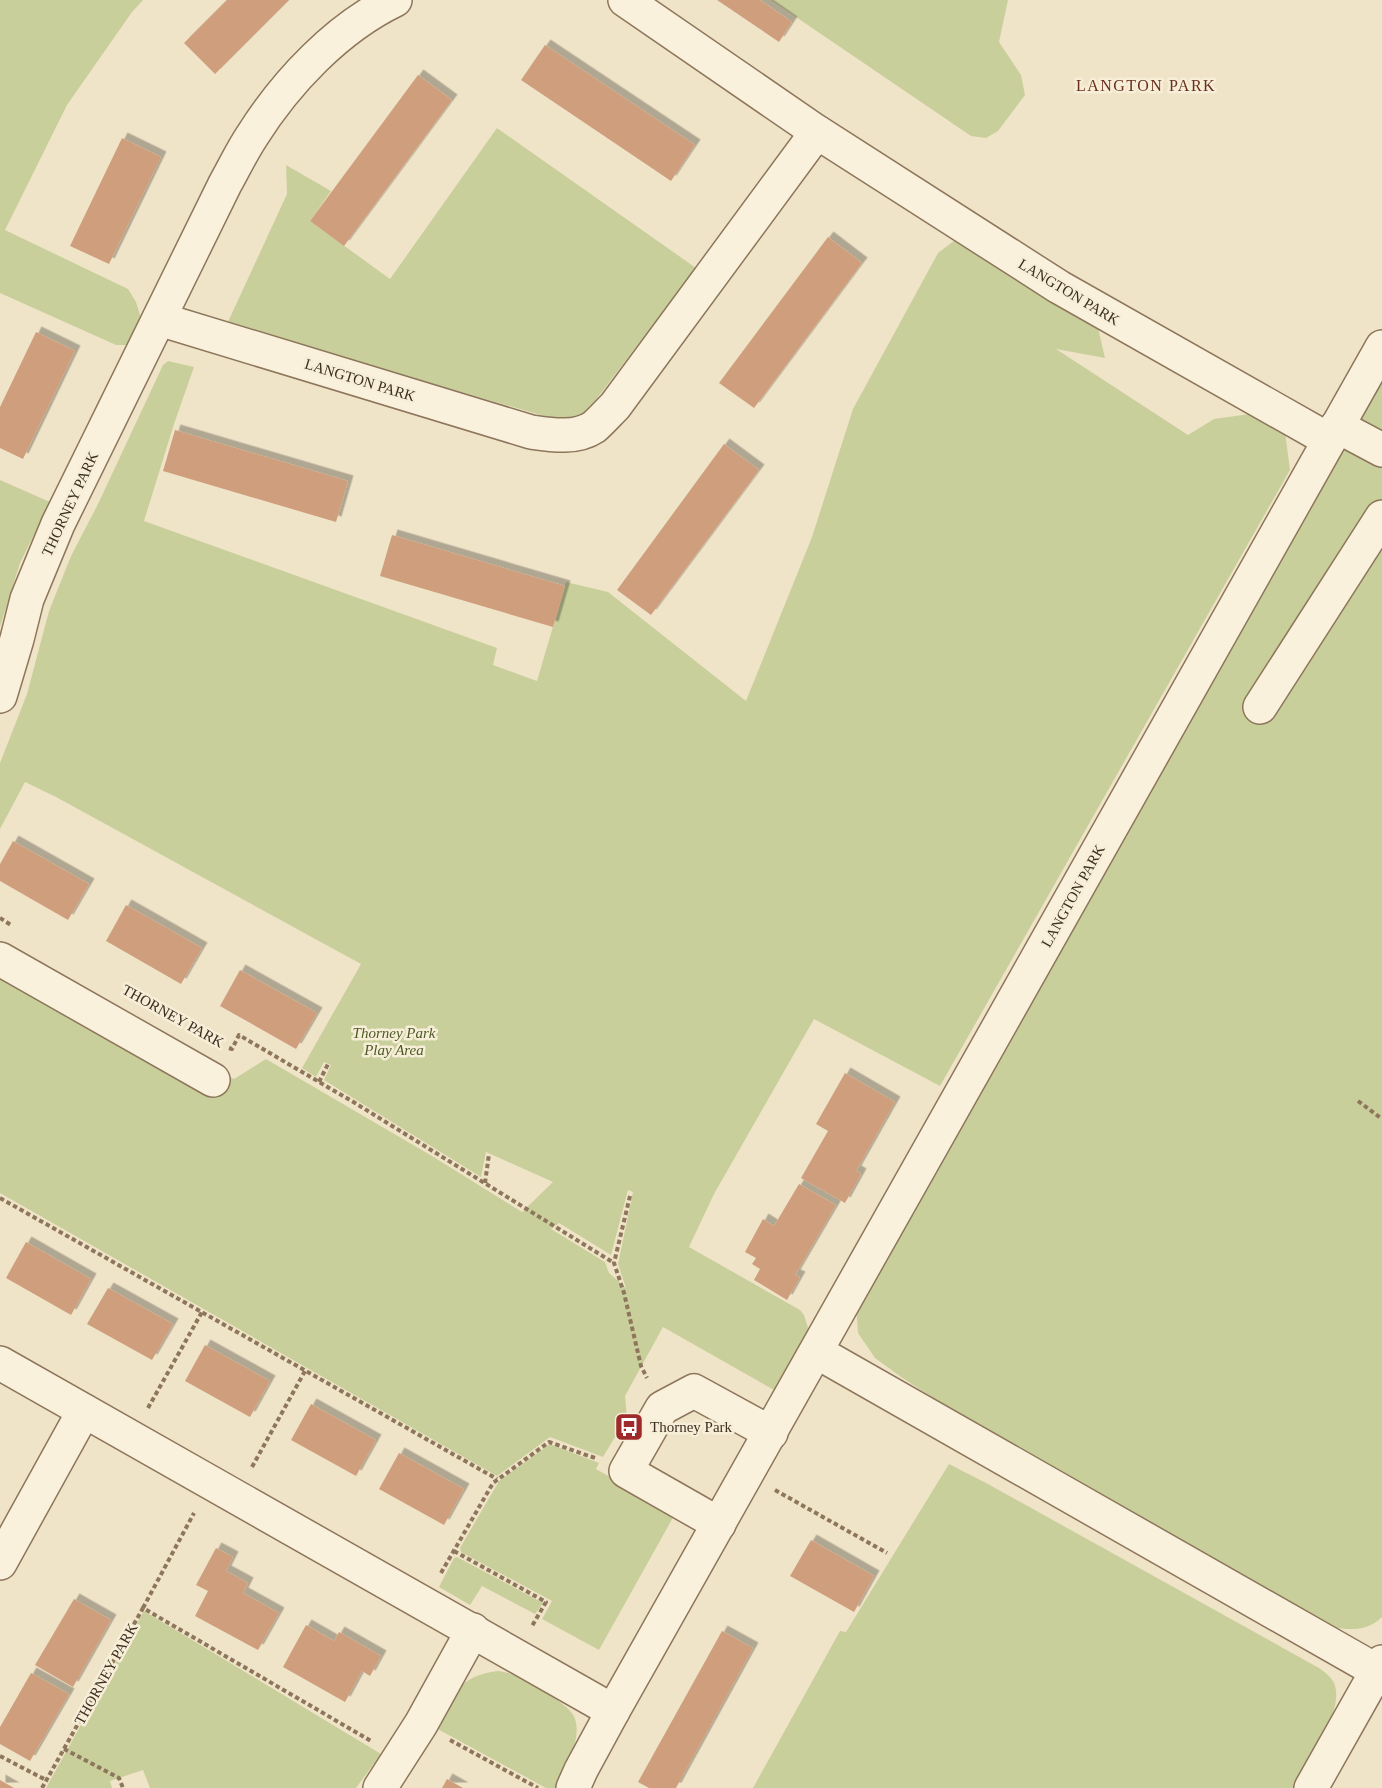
<svg xmlns="http://www.w3.org/2000/svg" width="1382" height="1788" viewBox="0 0 1382 1788" font-family="'Times New Roman',serif">
	<style>
		.green { fill: #c9cf9b; fill-rule: evenodd }
		.building { fill: #cf9f7d; filter: url(#shadow) }
		.lines { fill: none; stroke-linecap: round; stroke-linejoin: round }
		.minor-casing { stroke: #8d765c; stroke-width: 36 }
		.path { stroke: #8d765c; stroke-width: 4; stroke-dasharray: 4.5 3; stroke-linecap: butt }
		.minor { stroke: #faf1dc; stroke-width: 33 }
		.labels { text-anchor: middle; dominant-baseline: central; stroke-width: 5; stroke-linejoin: round; paint-order: stroke }
		.street-label { font-size: 15px; fill: #3d2e20; stroke: #f7eed8 }
		.park-label { font-size: 15px; font-style: italic; fill: #4d5a26; stroke: #f7eed8 }
		.poi-label { font-size: 15px; fill: #3d2e20; stroke: #f7eed8; text-anchor: start }
		.neighbourhood-label { font-size: 16px; letter-spacing: 1.5px; fill: #6b2e1e; stroke: #f7eed8 }
	</style>
	<defs>
		<filter id="shadow"><feDropShadow dx="5.5" dy="-5.5" stdDeviation="0" flood-color="#0004"/></filter>
	</defs>
	<rect width="100%" height="100%" fill="#f0e4c8"/>
	<!-- green -->
	<g class="green">
		<polygon points="0,0 143,0 132,12 67,105 5,230 128,289 136,302 141,318 129,345 116,345 0,293"/>
		<polygon points="771,0 1008,0 999,42 1021,75 1025,95 998,131 986,138 971,136"/>
		<polygon points="497,128 696,268 582,418 561,421 227,324 287,194 286,165 331,191 310,221 390,279"/>
		<path d="M967,231L1095,315L1105,358L1056,349L1188,435L1214,419L1264,412L1284,424L1290,470L940,1086L814,1019L714,1194L689,1247L800,1310L804,1315L809,1331L780,1386L774,1390L663,1327L625,1396L627,1417L603,1457L550,1437L497,1476L0,1193V954L234,1079L266,1059L432,1156L522,1212L553,1182L486,1152L481,1177L324,1080L331,1065L324,1062L316,1077L302,1068L361,964L56,797L25,782L0,829V763L27,694L49,611L71,556L98,504L163,365L168,361L194,367L174,424L144,521L497,648L493,665L537,681L566,582L608,592L746,701L812,537L853,409L938,253ZM628,1190L633,1192L618,1264L626,1288L609,1273L605,1262L551,1229L559,1223L611,1255Z"/>
		<path d="M1382,370V1617C1367,1632 1350,1630 1330,1627L980,1428L901,1377L875,1358L858,1333L856,1304L1219,670L1376,374Z"/>
		<polygon points="0,480 50,502 20,563 0,627"/>
		<polygon points="550,1444 599,1463 596,1469 675,1514 599,1650 542,1619 552,1601 461,1552 460,1548 499,1481"/>
		<path d="M949,1464L988,1484L1319,1668C1323,1671 1330,1676 1333,1681C1348,1707 1307,1764 1294,1788H753L840,1631L846,1632Z"/>
		<polygon points="457,1557 543,1603 535,1614 482,1586 470,1605 439,1587 454,1558"/>
		<polygon points="144,1611 381,1754 356,1788 150,1788 143,1770 110,1781 112,1788 46,1788"/>
		<path d="M498,1671C516,1673 530,1682 545,1692C554,1698 564,1704 571,1712C587,1731 565,1769 557,1788H546L434,1727C453,1695 458,1676 498,1671Z"/>
	</g>
	<!-- building -->
	<g class="building">
		<polygon points="227,0 289,0 215,74 184,43"/>
		<polygon points="717,0 760,0 792,22 779,42"/>
		<polygon points="545,45 695,145 671,181 521,80"/>
		<polygon points="418,75 452,100 344,246 310,221"/>
		<polygon points="122,138 161,157 109,264 70,246"/>
		<polygon points="828,237 862,263 754,408 719,383"/>
		<polygon points="36,332 75,351 23,459 0,448 0,407"/>
		<polygon points="175,430 348,481 336,522 163,471"/>
		<polygon points="724,444 759,470 651,615 617,590"/>
		<polygon points="392,535 565,586 553,627 380,576"/>
		<polygon points="13,841 89,884 68,920 0,881 0,864"/>
		<polygon points="126,905 202,948 181,984 106,941"/>
		<polygon points="240,970 317,1013 296,1049 220,1006"/>
		<polygon points="845,1073 895,1102 856,1171 861,1174 845,1203 801,1178 828,1131 816,1124"/>
		<polygon points="799,1184 836,1205 795,1275 800,1277 787,1300 754,1280 760,1269 752,1264 756,1258 745,1252 763,1219 774,1226"/>
		<polygon points="26,1242 91,1279 71,1315 6,1278"/>
		<polygon points="108,1288 173,1324 152,1360 87,1324"/>
		<polygon points="205,1345 270,1381 250,1417 185,1381"/>
		<polygon points="311,1404 376,1440 356,1476 291,1440"/>
		<polygon points="399,1453 464,1489 444,1525 379,1489"/>
		<polygon points="811,1540 874,1576 854,1612 790,1576"/>
		<polygon points="216,1548 233,1557 226,1571 248,1583 243,1593 279,1613 258,1650 195,1616 208,1591 196,1585"/>
		<polygon points="74,1599 111,1620 73,1687 35,1665"/>
		<polygon points="306,1625 334,1641 339,1632 381,1656 370,1676 362,1671 345,1702 283,1667"/>
		<polygon points="722,1631 753,1648 676,1788 649,1788 638,1782"/>
		<polygon points="31,1673 69,1694 30,1761 0,1744 0,1727"/>
		<polygon points="447,1779 463,1788 442,1788"/>
		<polygon points="0,1780 14,1788 0,1788"/>
	</g>
	<g class="lines">
		<!-- minor casing -->
		<g class="minor-casing">
			<g id="minor">
				<polyline points="625,0 817,132 1059,287 1329,440"/>
				<path d="M159,319L531,432C552,435 576,439 594,427C601,421 608,413 615,406L817,132"/>
				<polyline points="1337,426 1382,450"/>
				<path d="M0,696L17,639L27,599L58,524L225,184C234,168 242,151 252,136C286,82 337,28 395,0"/>
				<polyline points="1260,707 1382,517"/>
				<polyline points="0,959 213,1080"/>
				<polyline points="817,1352 1377,1671"/>
				<polyline points="0,1363 613,1711"/>
				<polyline points="719,1524 626,1471 662,1408 694,1391 771,1433"/>
				<polyline points="0,1563 84,1411"/>
				<polyline points="380,1788 421,1724 473,1630"/>
				<polyline points="573,1788 581,1770 613,1711 1382,347"/>
				<polyline points="1311,1788 1382,1662"/>
			</g>
		</g>
		<!-- path -->
		<g class="path">
			<polyline points="0,918 11,925"/>
			<polyline points="229,1048 232,1049 239,1035 355,1103 614,1263"/>
			<polyline points="319,1082 328,1064"/>
			<polyline points="1358,1101 1382,1119"/>
			<polyline points="485,1183 489,1154"/>
			<polyline points="630,1196 614,1263 624,1293 641,1366 647,1378"/>
			<polyline points="0,1198 497,1479"/>
			<polyline points="148,1408 202,1312"/>
			<polyline points="252,1467 305,1371"/>
			<polyline points="775,1490 887,1553"/>
			<polyline points="454,1551 546,1602 532,1626"/>
			<polyline points="441,1573 493,1483 549,1442 595,1458"/>
			<polyline points="143,1608 194,1513"/>
			<polyline points="450,1740 538,1788"/>
			<polyline points="64,1749 119,1778 123,1788"/>
			<polyline points="0,1756 46,1780"/>
			<polyline points="42,1788 143,1608 371,1741"/>
		</g>
		<!-- minor -->
		<use href="#minor" class="minor"/>
	</g>
	<!-- icons -->
	<defs>
		<g id="bus-square" transform="scale(1.5)"><rect x="-9" y="-9" width="18" height="18" rx="4" fill="#9e2a2b" stroke="#f7eed8"/><path d="M-5-6H5V4H4V6H2V4H-2V6H-4V4H-5ZM-3.5-4V0h7V-4ZM-3.5 1.2v1.5H-2V1.2ZM2 1.2v1.5H3.5V1.2Z" fill="#fff"/></g>
	</defs>
	<g fill-rule="evenodd">
		<use href="#bus-square" x="629" y="1427"/>
	</g>
	<g class="labels">
		<!-- street labels -->
		<g class="street-label">
			<text transform="translate(1069 292) rotate(31)">LANGTON PARK</text>
			<text transform="translate(360 380) rotate(17)">LANGTON PARK</text>
			<text transform="translate(70 504) rotate(-65)">THORNEY PARK</text>
			<text transform="translate(1073 896) rotate(-61)">LANGTON PARK</text>
			<text transform="translate(173 1016) rotate(29)">THORNEY PARK</text>
			<text transform="translate(106 1674) rotate(-61)">THORNEY PARK</text>
		</g>
		<!-- park labels -->
		<g class="park-label">
			<text x="394" y="1033">Thorney Park<tspan x="394" dy="17">Play Area</tspan></text>
		</g>
		<!-- poi labels -->
		<g class="poi-label">
			<text x="650" y="1427">Thorney Park</text>
		</g>
		<!-- neighbourhood labels -->
		<g class="neighbourhood-label">
			<text x="1146" y="85">LANGTON PARK</text>
		</g>
	</g>
</svg>
